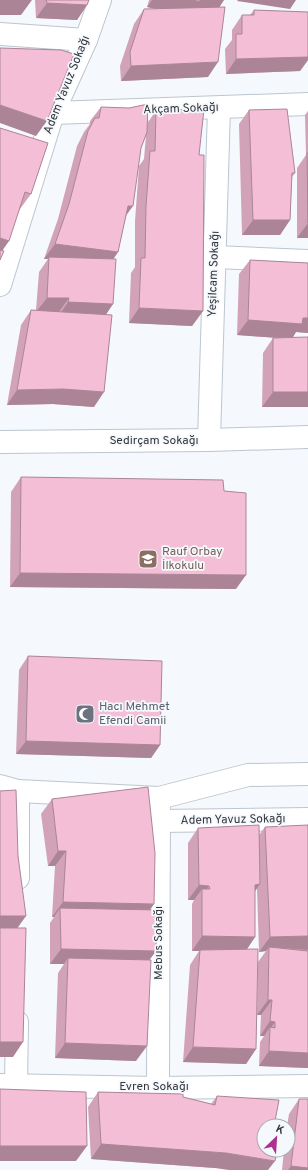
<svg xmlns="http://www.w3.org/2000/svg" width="308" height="1170" viewBox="0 0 308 1170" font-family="Overpass,sans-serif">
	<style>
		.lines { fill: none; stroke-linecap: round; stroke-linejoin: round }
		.street-casing { stroke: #bcc6cf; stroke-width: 24 }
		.street { stroke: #fff; stroke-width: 22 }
		.wall { fill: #d2a3b8 }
		.shaded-wall { fill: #ab8596 }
		.building { fill: #f4bed6; stroke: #ab8596 }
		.labels { text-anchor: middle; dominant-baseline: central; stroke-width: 3.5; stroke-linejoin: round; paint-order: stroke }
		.street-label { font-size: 12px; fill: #33373b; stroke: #f5f9fd }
		.education-label { font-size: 12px; fill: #785e54; stroke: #f5f9fd; text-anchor: start }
		.worship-label { font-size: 12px; fill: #5b616d; stroke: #f5f9fd; text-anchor: start }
	</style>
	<rect width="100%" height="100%" fill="#f5f9fd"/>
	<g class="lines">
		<!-- street casing -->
		<g class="street-casing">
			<g id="street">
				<polyline points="0,34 86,40"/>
				<polyline points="53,113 308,104"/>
				<polyline points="215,257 308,261"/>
				<polyline points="0,285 53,113 86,40 100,0"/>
				<polyline points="209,440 219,108"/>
				<polyline points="0,442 209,440 308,437"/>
				<polyline points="0,786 18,791 159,798 248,775 308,774"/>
				<polyline points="159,821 308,819"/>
				<polyline points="18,878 18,791"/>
				<polyline points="0,1085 158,1088 308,1086"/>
				<polyline points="16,1086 17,1022"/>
				<polyline points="158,1088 159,798"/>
			</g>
		</g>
		<!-- street -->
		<use href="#street" class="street"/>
	</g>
	<!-- wall -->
	<g class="wall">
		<polygon points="35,0 89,0 87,5 77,20 36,18"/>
		<polygon points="149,0 224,0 219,7 208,77 121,81 120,66 134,24 144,9 157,9 147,7"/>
		<polygon points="254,10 308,12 308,60 300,71 226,74 225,49 232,40 232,30 242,15 250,15"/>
		<polygon points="101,107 147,124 156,110 199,155 203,311 192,326 129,323 131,273 135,267 135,221 139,166 144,159 146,135 141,148 118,252 113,259 113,304 106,314 94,407 53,404 7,405 21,325 31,310 36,310 39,272 48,259 44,259 58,219 77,146 84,132 90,124 90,121"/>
		<polygon points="249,110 295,173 292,177 290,220 280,235 242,235 239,124"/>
		<polygon points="308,111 308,238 297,238 297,168 306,155 305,115"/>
		<polygon points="0,128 31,194 20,209 2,251"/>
		<polygon points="250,260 308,263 308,333 296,332 292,338 308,337 308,407 262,407 263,353 273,338 280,338 237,335 239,274"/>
		<polygon points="21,477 236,589 10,587 11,492"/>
		<polygon points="28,656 160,745 151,758 16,754 19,670"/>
		<polygon points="52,799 150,910 156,951 149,960 136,1061 55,1058 58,973 64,964 50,964 50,923 54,917 52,917 55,866 48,866 41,814"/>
		<polygon points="265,827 308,951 308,1068 259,1066 260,1042 264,1036 260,1036 261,1015 257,1015 258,962 266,951 259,952 257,889 255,891 255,937 247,949 256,1049 246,1064 183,1062 190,965 199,951 192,951 192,904 194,900 188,900 188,843 198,828 259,835"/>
		<polygon points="98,1092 183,1097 211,1104 217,1096 215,1168 91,1159 88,1107"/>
		<polygon points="299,1099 308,1170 282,1170 284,1150 288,1150 288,1126 287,1126 289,1114"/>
	</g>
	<!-- shaded-wall -->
	<g class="shaded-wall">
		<polygon points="0,0 32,0 21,15 0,15"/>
		<polygon points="152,0 224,0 215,14 189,17 147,7"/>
		<polygon points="238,0 296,0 290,9 237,1"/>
		<polygon points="47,3 87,5 77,20 36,18"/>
		<polygon points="308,57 308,60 300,71 226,74 236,59"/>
		<polygon points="218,62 208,77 121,81 131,66"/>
		<polygon points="0,105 47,121 36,136 0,123"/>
		<polygon points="128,206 133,206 122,221"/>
		<polygon points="253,220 290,220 280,235 242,235"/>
		<polygon points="308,223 308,238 297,238"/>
		<polygon points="0,238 9,241 0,254"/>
		<polygon points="55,244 118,252 108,267 49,257 48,259 44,259"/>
		<polygon points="47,298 69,298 58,313 36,312"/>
		<polygon points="68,302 113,304 103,319 58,317"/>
		<polygon points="139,308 203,311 192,326 129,323"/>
		<polygon points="303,318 308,318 308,333 296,332 292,339 237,335 248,320"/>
		<polygon points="63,389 104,392 94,407 53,404 7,405 17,390"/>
		<polygon points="273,392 308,392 308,407 262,407"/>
		<polygon points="20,573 246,575 236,589 10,587"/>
		<polygon points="26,741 160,745 151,758 16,754"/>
		<polygon points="58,851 66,851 55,866 48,866"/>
		<polygon points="260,884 249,899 255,885"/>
		<polygon points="199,885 209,886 202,896 202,889 194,900 188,900"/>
		<polygon points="63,902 154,904 144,919 60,908 54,917 52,917"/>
		<polygon points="0,916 26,916 16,930 0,931"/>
		<polygon points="202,936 255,937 245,952 200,950 199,951 192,951"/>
		<polygon points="308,936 308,950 269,947 266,951 259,952 270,937"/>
		<polygon points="61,949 156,951 145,966 68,958 64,964 50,964"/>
		<polygon points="268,1000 272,1000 261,1015 257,1015"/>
		<polygon points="270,1021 275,1022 270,1029 270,1027 264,1036 260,1036"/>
		<polygon points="0,1042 23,1042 13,1057 0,1057"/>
		<polygon points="65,1043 147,1046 136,1061 55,1058"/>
		<polygon points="193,1047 256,1049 246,1064 183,1062"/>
		<polygon points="269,1051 308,1053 308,1068 259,1066"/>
		<polygon points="101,1144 226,1153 275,1161 268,1170 229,1170 215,1168 91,1159"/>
		<polygon points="0,1146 87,1146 76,1161 0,1161"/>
		<polygon points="291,1166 308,1168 308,1170 288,1170"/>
	</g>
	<!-- building -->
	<g class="building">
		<polygon points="46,0 89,0 87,5 47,3"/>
		<polygon points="192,0 200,0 200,2"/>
		<polygon points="225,7 218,62 131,66 130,52 144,9"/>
		<polygon points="254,10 308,12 308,57 236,59 236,34 242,34 242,15 254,15"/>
		<polygon points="0,48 61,50 74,54 47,121 0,105"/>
		<polygon points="148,104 147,132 141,148 133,206 128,206 118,252 55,244 69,204 88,131 95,118 99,118 101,107 129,108"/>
		<polygon points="204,109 199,155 204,155 203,311 139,308 141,258 145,258 146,206 150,151 155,151 156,110"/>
		<polygon points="287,109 295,173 292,173 290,220 253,220 249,110"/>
		<polygon points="0,128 48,143 31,194 25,192 9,241 0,238"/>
		<polygon points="307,153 308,153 308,223"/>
		<polygon points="0,250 4,251 0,260"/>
		<polygon points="49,257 116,259 113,304 68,302 69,298 47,298"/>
		<polygon points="250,260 308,263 308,318 303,318 302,324 248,320"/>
		<polygon points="31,310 112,315 104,392 63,389 17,390"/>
		<polygon points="308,337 308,392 273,392 273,338"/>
		<polygon points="21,477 223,480 224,491 246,493 246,575 20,573"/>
		<polygon points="28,656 162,661 160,745 26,741"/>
		<polygon points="148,787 155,853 154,904 63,902 66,851 58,851 52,799"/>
		<polygon points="16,790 18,856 26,916 0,916 0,791"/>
		<polygon points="259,825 260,884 255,885 255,937 202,936 202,889 210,889 209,886 199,885 198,828"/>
		<polygon points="308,825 308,936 270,937 265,827"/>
		<polygon points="60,908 157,910 156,951 61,949"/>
		<polygon points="0,928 26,928 23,1042 0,1042"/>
		<polygon points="269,947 308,951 308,1053 269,1051 270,1027 275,1028 275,1022 270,1021 272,1000 268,1000"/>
		<polygon points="258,949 256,1049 193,1047 200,950"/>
		<polygon points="68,958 151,960 147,1046 65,1043"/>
		<polygon points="0,1089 86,1092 87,1146 0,1146"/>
		<polygon points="98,1092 183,1094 183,1097 215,1105 217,1096 279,1100 275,1121 282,1122 281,1126 264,1126 264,1150 277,1150 275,1161 226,1153 101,1144"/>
		<polygon points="299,1099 308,1099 308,1168 291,1166"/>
	</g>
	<!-- icons -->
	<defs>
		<g id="school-square" transform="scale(1)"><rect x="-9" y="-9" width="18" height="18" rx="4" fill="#8d6e63" stroke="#f5f9fd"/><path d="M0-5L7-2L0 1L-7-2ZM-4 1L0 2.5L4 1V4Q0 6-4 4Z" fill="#fff"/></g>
		<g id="mosque-square" transform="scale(1)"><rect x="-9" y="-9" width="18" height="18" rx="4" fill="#6b7280" stroke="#f5f9fd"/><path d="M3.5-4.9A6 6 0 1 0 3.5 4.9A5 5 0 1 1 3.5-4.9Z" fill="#fff"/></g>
	</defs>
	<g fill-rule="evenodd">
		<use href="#school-square" x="148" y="559"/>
		<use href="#mosque-square" x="85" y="714"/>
	</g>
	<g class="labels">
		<!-- street labels -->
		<g class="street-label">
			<text transform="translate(67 85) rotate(-68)">Adem Yavuz Sokağı</text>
			<text transform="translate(181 109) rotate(-2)">Akçam Sokağı</text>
			<text transform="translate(214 274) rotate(-88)">Yeşilcam Sokağı</text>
			<text x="154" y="441">Sedirçam Sokağı</text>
			<text transform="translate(233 820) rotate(-1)">Adem Yavuz Sokağı</text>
			<text transform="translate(159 943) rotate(-90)">Mebus Sokağı</text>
			<text x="154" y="1087">Evren Sokağı</text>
		</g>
		<!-- education labels -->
		<g class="education-label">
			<text x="162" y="552">Rauf Orbay<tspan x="162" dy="14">İlkokulu</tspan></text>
		</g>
		<!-- worship labels -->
		<g class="worship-label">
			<text x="99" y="707">Hacı Mehmet<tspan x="99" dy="14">Efendi Camii</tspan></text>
		</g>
	</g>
	<!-- north arrow -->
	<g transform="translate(276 1138) rotate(25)"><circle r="19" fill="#f5f9fd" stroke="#a7abaf"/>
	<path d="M0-3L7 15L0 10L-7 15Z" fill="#aa348b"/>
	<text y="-6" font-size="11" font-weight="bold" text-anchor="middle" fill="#33373b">K</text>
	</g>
</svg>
